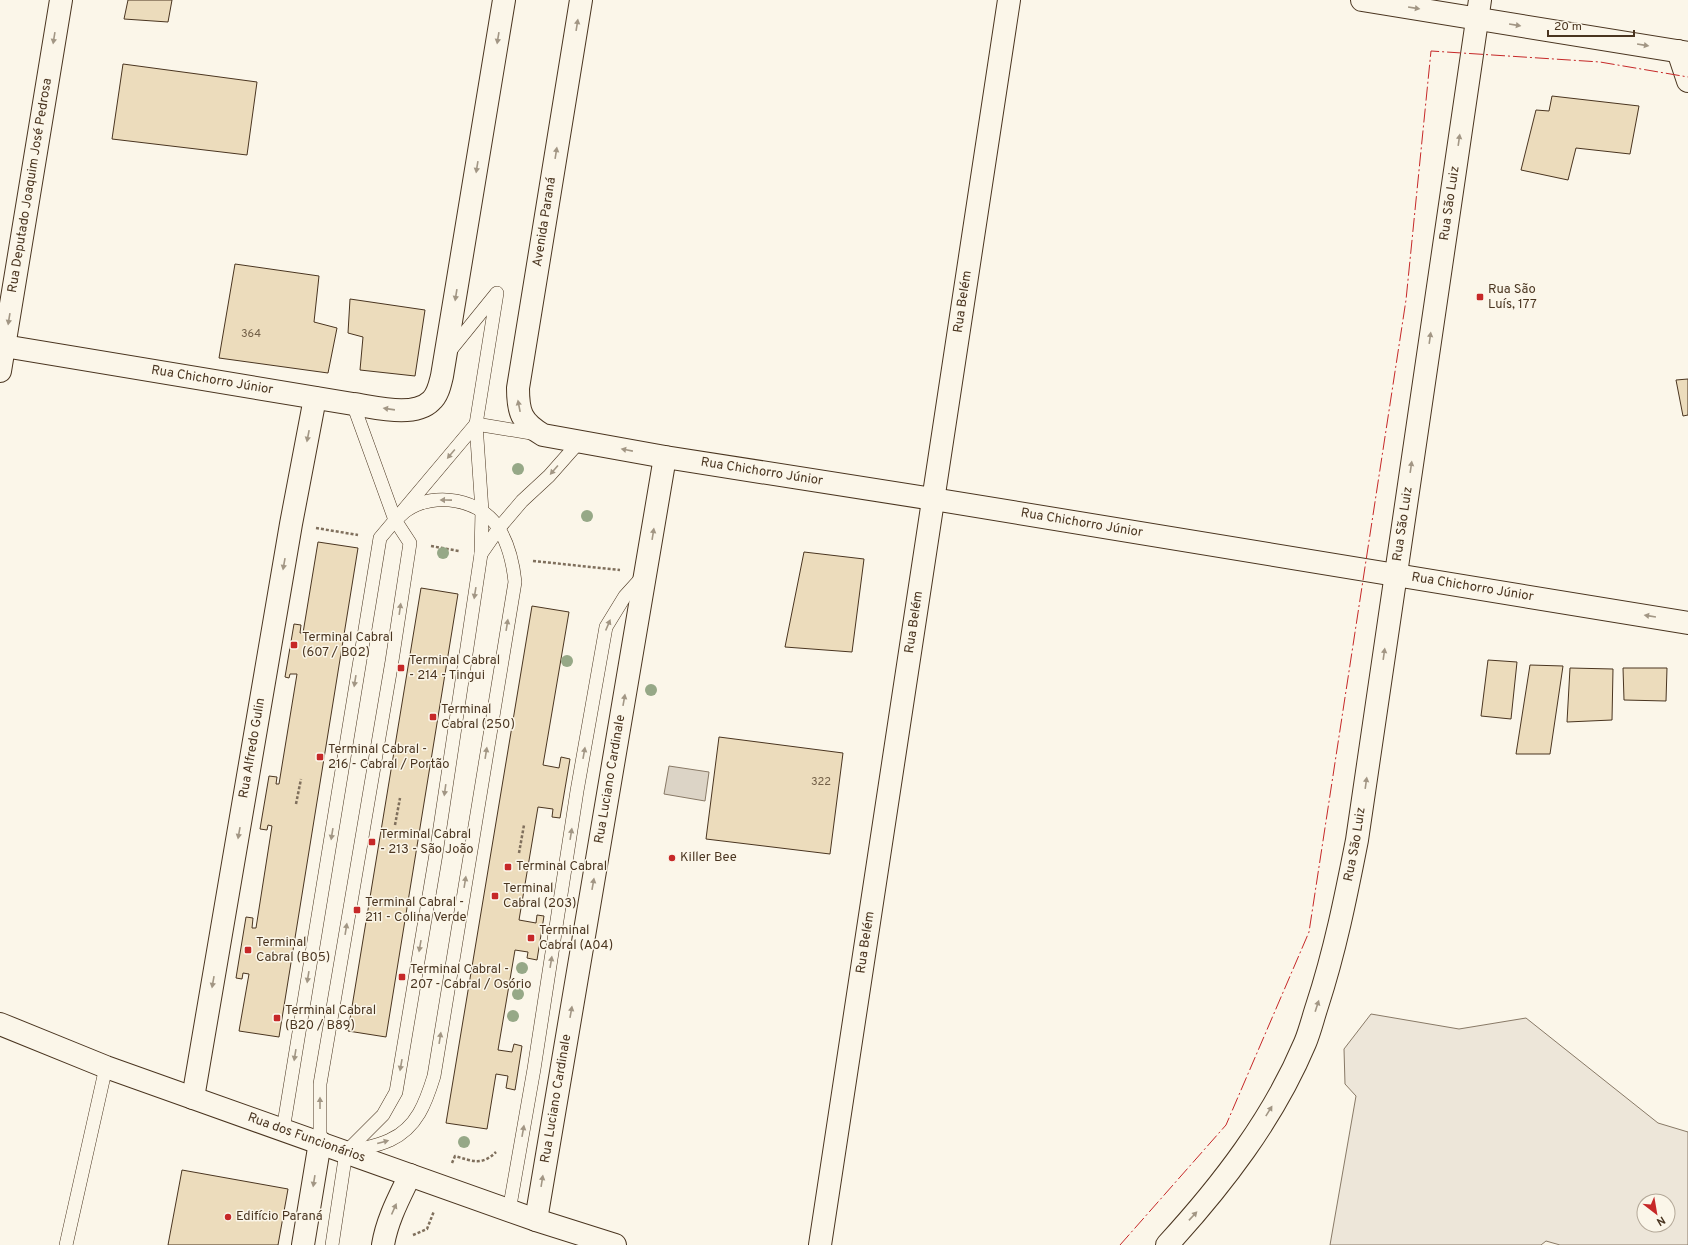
<svg xmlns="http://www.w3.org/2000/svg" width="1688" height="1245" viewBox="0 0 1688 1245" font-family="Overpass,sans-serif">
	<style>
		.green { fill: #ede6d9; stroke: #887966; fill-rule: evenodd }
		.water { fill: #dcd4c6; stroke: #887966 }
		.building { fill: #ecdcbc; stroke: #4a3520 }
		.lines { fill: none; stroke-linecap: round; stroke-linejoin: round }
		.service-casing { stroke: #4a3520; stroke-width: 14 }
		.minor-casing { stroke: #4a3520; stroke-width: 24 }
		.tertiary-casing { stroke: #4a3520; stroke-width: 24 }
		.secondary-casing { stroke: #4a3520; stroke-width: 24 }
		.primary-casing { stroke: #4a3520; stroke-width: 24 }
		.path { stroke: #7f6f5c; stroke-width: 2.5; stroke-dasharray: 3 2; stroke-linecap: butt }
		.service { stroke: #fbf6e9; stroke-width: 13 }
		.minor { stroke: #fbf6e9; stroke-width: 22 }
		.tertiary { stroke: #fbf6e9; stroke-width: 22 }
		.secondary { stroke: #fbf6e9; stroke-width: 22 }
		.primary { stroke: #fbf6e9; stroke-width: 22 }
		.power { stroke: #c62828; stroke-width: 1; stroke-dasharray: 14 3 2 3; stroke-linecap: butt }
		.tree { fill: #96a887 }
		.oneway { fill: #a29684 }
		.poi-dot { fill: #c62828; stroke: #fbf6e9; stroke-width: 1.5 }
		.labels { text-anchor: middle; dominant-baseline: central; stroke-width: 3; stroke-linejoin: round; paint-order: stroke }
		.number-label { font-size: 11px; fill: #725f47 }
		.street-label { font-size: 13px; fill: #4a3520; stroke: #fbf6e9 }
		.poi-label { font-size: 13px; fill: #4a3520; stroke: #fbf6e9; text-anchor: start }
	</style>
	<rect width="100%" height="100%" fill="#fbf6e9"/>
	<!-- green -->
	<path class="green" d="M1371,1014L1459,1029L1526,1018L1658,1123L1688,1132V1245H1560L1546,1241L1541,1245H1330L1356,1096L1345,1084L1344,1049ZM1644,1201H1668V1225H1644Z"/>
	<!-- water -->
	<polygon class="water" points="669,766 709,772 705,801 664,794"/>
	<!-- building -->
	<g class="building">
		<polygon points="128,0 172,0 168,22 124,19"/>
		<polygon points="123,64 257,82 247,155 112,139"/>
		<polygon points="1552,96 1639,106 1630,154 1576,148 1568,180 1521,170 1536,110 1549,111"/>
		<polygon points="235,264 319,276 314,322 337,328 328,373 219,358"/>
		<polygon points="350,299 425,310 415,376 360,370 363,337 348,333"/>
		<polygon points="1688,379 1688,415 1683,416 1676,380"/>
		<polygon points="318,542 358,548 279,1037 239,1031 249,974 243,973 242,979 236,978 246,917 253,918 252,928 256,928 272,826 268,825 267,830 260,829 269,776 277,777 276,784 279,784 297,674 290,674 289,678 285,677 294,624 301,625 300,633 303,633"/>
		<polygon points="804,552 864,559 852,652 785,647"/>
		<polygon points="421,588 458,594 386,1037 348,1031"/>
		<polygon points="532,606 569,612 543,765 559,768 561,757 570,759 560,818 552,817 553,809 538,807 519,920 536,923 537,915 544,916 537,960 527,958 528,952 515,950 498,1050 512,1052 514,1044 522,1046 515,1090 506,1088 508,1076 496,1074 487,1129 446,1123"/>
		<polygon points="1488,660 1517,662 1511,719 1481,716"/>
		<polygon points="1530,665 1563,666 1550,754 1516,754"/>
		<polygon points="1570,668 1613,669 1612,720 1567,722"/>
		<polygon points="1623,668 1667,668 1666,701 1624,700"/>
		<polygon points="719,737 843,753 830,854 706,839"/>
		<polygon points="182,1170 288,1189 278,1245 168,1245"/>
	</g>
	<g class="lines">
		<!-- service casing -->
		<g class="service-casing">
			<g id="service">
				<polyline points="449,352 496,294"/>
				<polyline points="476,424 537,434"/>
				<polyline points="481,554 499,528 522,501 549,476 580,441"/>
				<polyline points="283,1130 380,538 476,424"/>
				<polyline points="320,1142 320,1084 392,661 410,543 395,520 353,404"/>
				<polyline points="346,1152 383,1115 396,1092 436,854 481,554 482,511 476,424 497,293"/>
				<path d="M349,1152C362,1148 378,1146 390,1140C417,1128 426,1102 434,1076L515,582C513,563 509,545 499,529C481,499 435,491 407,510C403,513 399,517 395,520"/>
				<polyline points="509,1211 534,1069 577,791 606,627 625,596 644,575"/>
				<polyline points="66,1245 106,1067"/>
				<polyline points="332,1245 346,1152"/>
			</g>
		</g>
		<!-- minor casing -->
		<g class="minor-casing">
			<g id="minor">
				<path id="s1" d="M581,0L518,388C518,412 521,422 543,435L665,457L933,499L1688,623"/>
				<polyline points="1678,51 1688,81"/>
				<path id="s2" d="M193,1098L291,524L315,398"/>
				<path id="s3" d="M536,1220L665,457"/>
				<path id="s4" d="M820,1245L1009,0"/>
			</g>
		</g>
		<!-- tertiary casing -->
		<g class="tertiary-casing">
			<g id="tertiary">
				<path id="s5" d="M4,346L353,404C375,407 414,418 431,401C438,395 440,384 442,376L504,0"/>
				<path id="s6" d="M0,1024L106,1067L193,1098L536,1220L615,1245"/>
				<polyline points="303,1245 320,1142"/>
				<path d="M383,1245C387,1220 399,1198 410,1175"/>
			</g>
		</g>
		<!-- secondary casing -->
		<g class="secondary-casing">
			<polyline id="secondary" points="1362,0 1688,53"/>
		</g>
		<!-- primary casing -->
		<g class="primary-casing">
			<g id="primary">
				<path id="s7" d="M0,371L61,0"/>
				<path id="s8" d="M1167,1245C1222,1185 1273,1119 1305,1043C1310,1031 1313,1018 1317,1006C1335,951 1346,896 1357,840L1480,0"/>
			</g>
		</g>
		<!-- path -->
		<g class="path">
			<polyline points="316,528 358,535"/>
			<polyline points="431,546 459,551"/>
			<polyline points="533,561 620,570"/>
			<polyline points="296,804 301,779"/>
			<polyline points="395,825 400,798"/>
			<polyline points="519,853 524,825"/>
			<path d="M452,1163L455,1156C472,1161 482,1166 496,1152"/>
			<polyline points="413,1235 427,1229 434,1211"/>
		</g>
		<!-- service -->
		<use href="#service" class="service"/>
		<!-- minor -->
		<use href="#minor" class="minor"/>
		<!-- tertiary -->
		<use href="#tertiary" class="tertiary"/>
		<!-- secondary -->
		<use href="#secondary" class="secondary"/>
		<!-- primary -->
		<use href="#primary" class="primary"/>
		<!-- power -->
		<polyline class="power" points="1120,1245 1226,1125 1309,932 1406,300 1431,51 1600,62 1688,77"/>
	</g>
	<!-- trees -->
	<g class="tree">
		<circle cx="518" cy="469" r="6"/>
		<circle cx="587" cy="516" r="6"/>
		<circle cx="443" cy="553" r="6"/>
		<circle cx="567" cy="661" r="6"/>
		<circle cx="651" cy="690" r="6"/>
		<circle cx="522" cy="968" r="6"/>
		<circle cx="518" cy="994" r="6"/>
		<circle cx="513" cy="1016" r="6"/>
		<circle cx="464" cy="1142" r="6"/>
	</g>
	<!-- one-way arrows -->
	<defs><path id="oneway-solid" d="M-6-.8H1V-3.2L6.5 0L1 3.2V.8H-6Z"/></defs>
	<g class="oneway">
		<use href="#oneway-solid" transform="translate(1414 8) rotate(9)"/>
		<use href="#oneway-solid" transform="translate(577 25) rotate(-81)"/>
		<use href="#oneway-solid" transform="translate(1515 25) rotate(9)"/>
		<use href="#oneway-solid" transform="translate(54 38) rotate(99)"/>
		<use href="#oneway-solid" transform="translate(498 38) rotate(99)"/>
		<use href="#oneway-solid" transform="translate(1643 45) rotate(9)"/>
		<use href="#oneway-solid" transform="translate(1459 140) rotate(-82)"/>
		<use href="#oneway-solid" transform="translate(556 153) rotate(-81)"/>
		<use href="#oneway-solid" transform="translate(477 167) rotate(99)"/>
		<use href="#oneway-solid" transform="translate(456 295) rotate(99)"/>
		<use href="#oneway-solid" transform="translate(9 319) rotate(99)"/>
		<use href="#oneway-solid" transform="translate(1430 338) rotate(-82)"/>
		<use href="#oneway-solid" transform="translate(519 406) rotate(-101)"/>
		<use href="#oneway-solid" transform="translate(389 409) rotate(-172)"/>
		<use href="#oneway-solid" transform="translate(308 436) rotate(101)"/>
		<use href="#oneway-solid" transform="translate(627 450) rotate(-169)"/>
		<use href="#oneway-solid" transform="translate(451 454) rotate(130)"/>
		<use href="#oneway-solid" transform="translate(1411 467) rotate(-82)"/>
		<use href="#oneway-solid" transform="translate(554 470) rotate(131)"/>
		<use href="#oneway-solid" transform="translate(446 500) rotate(-179)"/>
		<use href="#oneway-solid" transform="translate(653 534) rotate(-81)"/>
		<use href="#oneway-solid" transform="translate(284 564) rotate(100)"/>
		<use href="#oneway-solid" transform="translate(475 593) rotate(99)"/>
		<use href="#oneway-solid" transform="translate(400 609) rotate(-82)"/>
		<use href="#oneway-solid" transform="translate(1650 616) rotate(-171)"/>
		<use href="#oneway-solid" transform="translate(507 625) rotate(-81)"/>
		<use href="#oneway-solid" transform="translate(608 625) rotate(-67)"/>
		<use href="#oneway-solid" transform="translate(1384 654) rotate(-82)"/>
		<use href="#oneway-solid" transform="translate(355 681) rotate(99)"/>
		<use href="#oneway-solid" transform="translate(624 700) rotate(-80)"/>
		<use href="#oneway-solid" transform="translate(486 753) rotate(-81)"/>
		<use href="#oneway-solid" transform="translate(584 753) rotate(-80)"/>
		<use href="#oneway-solid" transform="translate(1366 783) rotate(-82)"/>
		<use href="#oneway-solid" transform="translate(445 790) rotate(98)"/>
		<use href="#oneway-solid" transform="translate(239 833) rotate(100)"/>
		<use href="#oneway-solid" transform="translate(332 834) rotate(99)"/>
		<use href="#oneway-solid" transform="translate(571 834) rotate(-81)"/>
		<use href="#oneway-solid" transform="translate(465 882) rotate(-81)"/>
		<use href="#oneway-solid" transform="translate(593 884) rotate(-80)"/>
		<use href="#oneway-solid" transform="translate(346 929) rotate(-81)"/>
		<use href="#oneway-solid" transform="translate(420 946) rotate(100)"/>
		<use href="#oneway-solid" transform="translate(551 962) rotate(-81)"/>
		<use href="#oneway-solid" transform="translate(308 977) rotate(99)"/>
		<use href="#oneway-solid" transform="translate(213 982) rotate(100)"/>
		<use href="#oneway-solid" transform="translate(1317 1006) rotate(-72)"/>
		<use href="#oneway-solid" transform="translate(571 1012) rotate(-80)"/>
		<use href="#oneway-solid" transform="translate(440 1038) rotate(-81)"/>
		<use href="#oneway-solid" transform="translate(295 1055) rotate(99)"/>
		<use href="#oneway-solid" transform="translate(401 1065) rotate(100)"/>
		<use href="#oneway-solid" transform="translate(320 1103) rotate(-90)"/>
		<use href="#oneway-solid" transform="translate(1269 1111) rotate(-58)"/>
		<use href="#oneway-solid" transform="translate(523 1131) rotate(-80)"/>
		<use href="#oneway-solid" transform="translate(383 1142) rotate(-15)"/>
		<use href="#oneway-solid" transform="translate(314 1181) rotate(99)"/>
		<use href="#oneway-solid" transform="translate(542 1181) rotate(-81)"/>
		<use href="#oneway-solid" transform="translate(394 1209) rotate(-66)"/>
		<use href="#oneway-solid" transform="translate(1193 1216) rotate(-47)"/>
	</g>
	<!-- markers -->
	<g class="poi-dot">
		<rect x="1476" y="293" width="8" height="8" rx="2"/>
		<rect x="290" y="641" width="8" height="8" rx="2"/>
		<rect x="397" y="664" width="8" height="8" rx="2"/>
		<rect x="429" y="713" width="8" height="8" rx="2"/>
		<rect x="316" y="753" width="8" height="8" rx="2"/>
		<rect x="368" y="838" width="8" height="8" rx="2"/>
		<circle cx="672" cy="858" r="4"/>
		<rect x="504" y="863" width="8" height="8" rx="2"/>
		<rect x="491" y="892" width="8" height="8" rx="2"/>
		<rect x="353" y="906" width="8" height="8" rx="2"/>
		<rect x="527" y="934" width="8" height="8" rx="2"/>
		<rect x="244" y="946" width="8" height="8" rx="2"/>
		<rect x="398" y="973" width="8" height="8" rx="2"/>
		<rect x="273" y="1014" width="8" height="8" rx="2"/>
		<circle cx="228" cy="1217" r="4"/>
	</g>
	<g class="labels">
		<!-- number labels -->
		<g class="number-label">
			<text x="251" y="334">364</text>
			<text x="821" y="782">322</text>
		</g>
		<!-- street labels -->
		<g class="street-label">
			<text stroke="none"><textPath href="#s7" startOffset="188">Rua Deputado Joaquim José Pedrosa</textPath></text>
			<text stroke="none"><textPath href="#s8" startOffset="1099">Rua São Luiz</textPath></text>
			<text transform="translate(545 222) rotate(-81)">Avenida Paraná</text>
			<text stroke="none"><textPath href="#s4" startOffset="954">Rua Belém</textPath></text>
			<text stroke="none"><textPath href="#s5" startOffset="211">Rua Chichorro Júnior</textPath></text>
			<text stroke="none"><textPath href="#s1" startOffset="672">Rua Chichorro Júnior</textPath></text>
			<text stroke="none"><textPath href="#s1" startOffset="996">Rua Chichorro Júnior</textPath></text>
			<text stroke="none"><textPath href="#s8" startOffset="775">Rua São Luiz</textPath></text>
			<text stroke="none"><textPath href="#s1" startOffset="1392">Rua Chichorro Júnior</textPath></text>
			<text stroke="none"><textPath href="#s4" startOffset="630">Rua Belém</textPath></text>
			<text stroke="none"><textPath href="#s2" startOffset="355">Rua Alfredo Gulin</textPath></text>
			<text stroke="none"><textPath href="#s3" startOffset="447">Rua Luciano Cardinale</textPath></text>
			<text stroke="none"><textPath href="#s8" startOffset="451">Rua São Luiz</textPath></text>
			<text stroke="none"><textPath href="#s4" startOffset="306">Rua Belém</textPath></text>
			<text stroke="none"><textPath href="#s3" startOffset="123">Rua Luciano Cardinale</textPath></text>
			<text stroke="none"><textPath href="#s6" startOffset="327">Rua dos Funcionários</textPath></text>
		</g>
		<!-- poi labels -->
		<g class="poi-label">
			<text x="1488" y="290">Rua São<tspan x="1488" dy="15">Luís, 177</tspan></text>
			<text x="302" y="638">Terminal Cabral<tspan x="302" dy="15">(607 / B02)</tspan></text>
			<text x="409" y="661">Terminal Cabral<tspan x="409" dy="15">- 214 - Tingui</tspan></text>
			<text x="441" y="710">Terminal<tspan x="441" dy="15">Cabral (250)</tspan></text>
			<text x="328" y="750">Terminal Cabral -<tspan x="328" dy="15">216 - Cabral / Portão</tspan></text>
			<text x="380" y="835">Terminal Cabral<tspan x="380" dy="15">- 213 - São João</tspan></text>
			<text x="680" y="858">Killer Bee</text>
			<text x="516" y="867">Terminal Cabral</text>
			<text x="503" y="889">Terminal<tspan x="503" dy="15">Cabral (203)</tspan></text>
			<text x="365" y="903">Terminal Cabral -<tspan x="365" dy="15">211 - Colina Verde</tspan></text>
			<text x="539" y="931">Terminal<tspan x="539" dy="15">Cabral (A04)</tspan></text>
			<text x="256" y="943">Terminal<tspan x="256" dy="15">Cabral (B05)</tspan></text>
			<text x="410" y="970">Terminal Cabral -<tspan x="410" dy="15">207 - Cabral / Osório</tspan></text>
			<text x="285" y="1011">Terminal Cabral<tspan x="285" dy="15">(B20 / B89)</tspan></text>
			<text x="236" y="1217">Edifício Paraná</text>
		</g>
	</g>
	<!-- north arrow -->
	<g transform="translate(1656 1213) rotate(149)"><circle r="19" fill="#fbf6e9" stroke="#b4a999"/>
	<path d="M0-3L7 15L0 10L-7 15Z" fill="#c62828"/>
	<text y="-6" font-size="11" font-weight="bold" text-anchor="middle" fill="#4a3520">N</text>
	</g>
	<!-- scale -->
	<path d="M1548 30v6h86v-6" fill="none" stroke="#4a3520" stroke-width="2"/>
	<text x="1554" y="30" font-size="12" fill="#4a3520" stroke="#fbf6e9" stroke-width="3" paint-order="stroke">20 m</text>
</svg>
